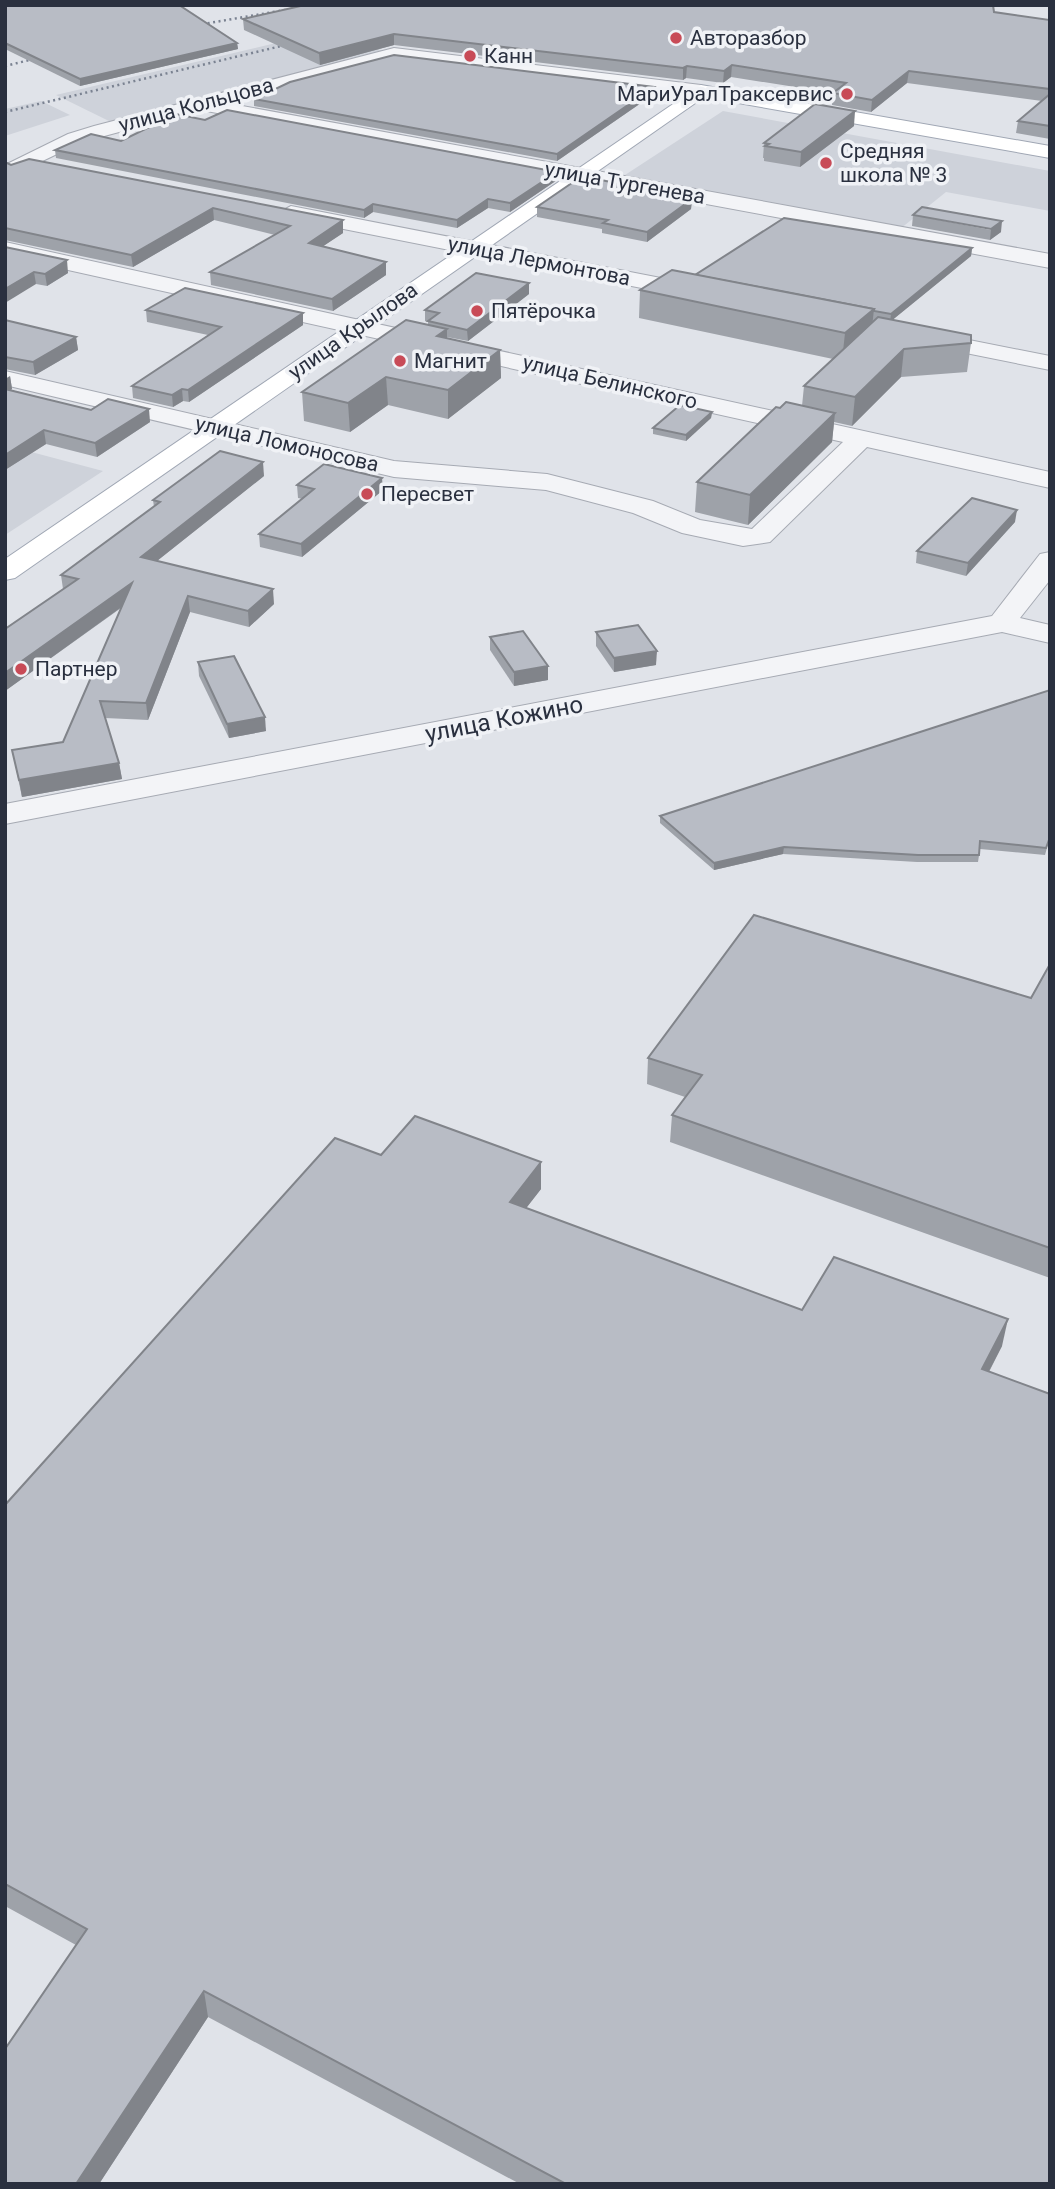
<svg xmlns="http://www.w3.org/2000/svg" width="1055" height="2189" viewBox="0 0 1055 2189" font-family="Roboto,sans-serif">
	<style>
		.built { fill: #ced2da }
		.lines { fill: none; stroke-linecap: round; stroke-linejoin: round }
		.minor-casing { stroke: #a6aab3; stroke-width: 2 }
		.major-casing { stroke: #a0a7b4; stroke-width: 2 }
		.minor { fill: #f3f4f7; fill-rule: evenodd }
		.major { fill: #fff; fill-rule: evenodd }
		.rail { stroke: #7a8291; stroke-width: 2.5; stroke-dasharray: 2 3.5; stroke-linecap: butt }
		.wall { fill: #9ea2a9 }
		.shaded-wall { fill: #81848a }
		.building { fill: #b8bcc5; stroke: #81848a; stroke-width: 2 }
		.poi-dot { fill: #c84b57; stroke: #f0f2f6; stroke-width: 2.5 }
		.labels { text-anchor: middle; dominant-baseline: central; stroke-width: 7; stroke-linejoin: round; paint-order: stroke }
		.far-poi-label { font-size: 21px; fill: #2a303f; stroke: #f0f2f6; text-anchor: start }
		.far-street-label { font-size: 21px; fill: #2a303f; stroke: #f0f2f6 }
		.street-label { font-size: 24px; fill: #2a303f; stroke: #f0f2f6 }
	</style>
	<rect width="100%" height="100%" fill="#e0e3e9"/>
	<!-- built -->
	<g class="built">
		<polygon points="335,29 385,52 111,122 56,95"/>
		<polygon points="41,101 70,115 5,136 5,109"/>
		<polygon points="723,111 1050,171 1050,211 946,192 900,229 625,175"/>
		<polygon points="5,445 103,471 5,535"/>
	</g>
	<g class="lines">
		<!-- minor casing -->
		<g class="minor-casing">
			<g id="minor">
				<polygon points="394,48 701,85 710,91 701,97 394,59 226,103 1050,254 1050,268 201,110 82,142 5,179 5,165 68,134 94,126"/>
				<polygon points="291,206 702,286 713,293 702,300 283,217 280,212"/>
				<polygon points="5,242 1050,472 1050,488 867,447 770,542 743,546 682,533 633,513 546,490 394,477 5,385 5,371 394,461 547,474 653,501 700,520 752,529 843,442 5,256"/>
				<polygon points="919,330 1050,356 1050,370 911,342 907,337 911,332"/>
				<polygon points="1050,552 1050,580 1020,618 1050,625 1050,643 1002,632 5,824 5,804 992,616 1040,554"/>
			</g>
		</g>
		<!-- major casing -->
		<g class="major-casing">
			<polygon id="major" points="701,85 1050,146 1050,158 704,97 15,578 5,580 5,559"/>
		</g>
		<!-- minor -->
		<use href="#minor" class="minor"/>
		<!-- major -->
		<use href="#major" class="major"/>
		<!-- rail -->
		<g class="rail">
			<polyline points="186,27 314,5"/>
			<polyline points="5,66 46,56"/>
			<polyline points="5,112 298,42"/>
		</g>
	</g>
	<!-- wall -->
	<g class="wall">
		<polygon points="5,5 237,43 238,49 80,86 5,49"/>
		<polygon points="994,12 1050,20 1050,139 1016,133 1018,121 1042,101 907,83 871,112 832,105 833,93 731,77 723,83 686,78 683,80 394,45 320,65 244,30 243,19"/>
		<polygon points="654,94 557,161 254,106 254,99"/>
		<polygon points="205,120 557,172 557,180 510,212 488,208 457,228 373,212 364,218 56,158 55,150 121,141"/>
		<polygon points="854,126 800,167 764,161 764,158 763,158 764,143"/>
		<polygon points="5,162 11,165 343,233 323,246 386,262 386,275 333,311 211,285 210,272 275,235 214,220 133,267 5,240"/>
		<polygon points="692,199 691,209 647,242 602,233 602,229 537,217 537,207"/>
		<polygon points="913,215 1001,232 990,240 912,226"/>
		<polygon points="5,247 68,273 47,286 36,284"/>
		<polygon points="972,248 971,256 892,320 971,343 967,372 901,377 852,426 834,422 832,442 748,525 695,512 697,482 780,408 802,406 804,386 833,359 639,318 640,290 695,275"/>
		<polygon points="529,294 468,341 447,337 447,338 500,350 501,378 448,419 388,405 350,432 304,421 302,392 428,325 428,322 425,321 425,310"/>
		<polygon points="146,310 303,313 303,325 189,402 183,401 173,407 133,398 132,386 208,335 147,322"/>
		<polygon points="5,320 76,337 78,350 35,375 5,369"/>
		<polygon points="10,376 12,389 11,390 91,410 150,422 97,457 46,444 5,470"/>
		<polygon points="712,412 711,418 686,441 653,434 653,428"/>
		<polygon points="264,476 157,561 274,604 249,627 190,612 148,720 105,718 119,763 122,779 22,797 12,750 63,742 121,608 5,691 5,629 63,589 61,575 154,507 153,500"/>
		<polygon points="297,485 383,490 302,557 260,547 259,534 303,499 298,498"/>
		<polygon points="1015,522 966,576 916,563 917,551"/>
		<polygon points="596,632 656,665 614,672 596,646"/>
		<polygon points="490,637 548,680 514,686 490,650"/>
		<polygon points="198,662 266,731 229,738 199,676"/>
		<polygon points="1050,690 1050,845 1048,844 1045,855 980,849 978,862 917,862 783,854 714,870 660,823 660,816"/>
		<polygon points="1050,964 1050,1278 670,1142 672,1115 685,1097 647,1084 648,1058 1031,998"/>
		<polygon points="381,1155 541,1189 526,1208 802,1310 1002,1346 989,1372 1050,2184 520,2184 208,2017 99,2184 5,2184 76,1945 5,1906 5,1505"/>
	</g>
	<!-- shaded-wall -->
	<g class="shaded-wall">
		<polygon points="394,34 394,45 320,65 319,53"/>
		<polygon points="237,43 238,49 80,86 80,79"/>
		<polygon points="732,65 731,77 723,83 724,71"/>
		<polygon points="687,66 686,78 683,80 683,68"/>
		<polygon points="909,71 907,83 871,112 872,100"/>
		<polygon points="654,87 654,94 557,161 557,154"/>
		<polygon points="855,111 854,126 800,167 801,152"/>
		<polygon points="557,172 557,180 510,212 510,203"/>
		<polygon points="488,199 488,208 457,228 457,220"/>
		<polygon points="692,199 691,209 647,242 647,232"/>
		<polygon points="373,204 373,212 364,218 364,210"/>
		<polygon points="213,208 214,220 133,267 131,255"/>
		<polygon points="343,220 343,233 310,255 309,243"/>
		<polygon points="1002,221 1001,232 990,240 991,229"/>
		<polygon points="972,248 971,256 890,322 891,314"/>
		<polygon points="67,260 68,273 47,286 45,274"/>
		<polygon points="386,262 386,275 333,311 332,299"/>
		<polygon points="34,272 36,284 5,303 5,289"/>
		<polygon points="529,283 529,294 468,341 467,330"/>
		<polygon points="874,309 871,337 842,361 845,333"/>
		<polygon points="303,313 303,325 189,402 188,390"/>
		<polygon points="447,329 447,357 437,336"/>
		<polygon points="76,337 78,350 35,375 33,362"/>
		<polygon points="904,349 901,377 852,426 855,397"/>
		<polygon points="500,350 501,378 448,419 448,390"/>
		<polygon points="10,376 12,389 5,393 5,379"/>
		<polygon points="386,377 388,405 350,432 348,403"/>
		<polygon points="182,389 183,401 173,407 172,395"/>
		<polygon points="149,409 150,422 97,457 95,443"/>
		<polygon points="712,412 711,418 686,441 686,435"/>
		<polygon points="835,413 832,442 748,525 750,495"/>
		<polygon points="44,430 46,444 5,470 5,455"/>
		<polygon points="263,462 264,476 143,572 141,557"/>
		<polygon points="382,478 383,490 302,557 301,544"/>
		<polygon points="1017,510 1015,522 966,576 968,563"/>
		<polygon points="132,583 134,598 5,691 5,673"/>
		<polygon points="273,589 274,604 249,627 248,611"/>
		<polygon points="188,596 190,612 148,720 146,703"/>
		<polygon points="657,651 656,665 614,672 614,658"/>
		<polygon points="548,666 548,680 514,686 514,672"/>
		<polygon points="265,717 266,731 229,738 227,724"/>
		<polygon points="119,763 122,779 22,797 19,780"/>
		<polygon points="784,847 783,854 714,870 714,863"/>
		<polygon points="541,1162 541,1189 510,1229 510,1202"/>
		<polygon points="1008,1319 1002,1346 976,1396 982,1369"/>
		<polygon points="204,1991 208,2017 99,2184 76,2184"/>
	</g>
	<!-- building -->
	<g class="building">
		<polygon points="5,5 179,5 237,43 80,79 5,43"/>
		<polygon points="305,5 993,5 994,12 1050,20 1050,89 909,71 872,100 833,93 846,83 732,65 724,71 687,66 683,68 394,34 319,53 243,19"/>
		<polygon points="394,55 654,87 557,154 254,99 290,82"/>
		<polygon points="1050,94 1050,126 1018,121"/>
		<polygon points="815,104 855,111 801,152 765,146 769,144 764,143"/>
		<polygon points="227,110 557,172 510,203 488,199 457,220 373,204 364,210 55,150 91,134 121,141 176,114 205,120"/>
		<polygon points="29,159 343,220 309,243 386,262 332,299 210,272 290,226 213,208 131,255 5,228 5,162 11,165"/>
		<polygon points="582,176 692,199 647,232 603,223 608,220 537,207"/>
		<polygon points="922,207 1002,221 991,229 913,215"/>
		<polygon points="784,218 972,248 891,314 874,311 874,309 695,275"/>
		<polygon points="5,247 67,260 45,274 34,272 5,289"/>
		<polygon points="672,270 874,309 845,333 640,290"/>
		<polygon points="476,273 529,283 467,330 428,321 439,313 425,310"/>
		<polygon points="185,288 303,313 188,390 182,389 172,395 132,386 221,327 146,310"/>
		<polygon points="878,317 971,335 971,343 904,349 855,397 804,386"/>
		<polygon points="5,320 76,337 33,362 5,357"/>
		<polygon points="406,320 447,329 437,336 500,350 448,390 386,377 348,403 302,392"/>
		<polygon points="5,389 91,410 108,399 149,409 95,443 44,430 5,455"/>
		<polygon points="786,402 835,413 750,495 697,482 776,407 780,408"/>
		<polygon points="680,405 712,412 686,435 653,428"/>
		<polygon points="220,451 263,462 141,557 273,589 248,611 188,596 146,703 100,701 119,763 19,780 12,750 63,742 132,583 5,673 5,629 78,579 61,575 160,502 153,500"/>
		<polygon points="324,464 382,478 301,544 259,534 314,489 297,485"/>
		<polygon points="972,498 1017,510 968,563 917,551"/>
		<polygon points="638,625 657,651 614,658 596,632"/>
		<polygon points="523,631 548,666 514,672 490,637"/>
		<polygon points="234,656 265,717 227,724 198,662"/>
		<polygon points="1050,690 1050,837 1046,848 980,841 979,855 918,855 784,847 714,863 660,816"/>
		<polygon points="754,915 1031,998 1050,964 1050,1248 672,1115 702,1075 648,1058"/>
		<polygon points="415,1116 541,1162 510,1202 802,1310 834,1257 1008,1319 982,1369 1050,1394 1050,2184 566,2184 204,1991 76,2184 5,2184 5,2049 87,1929 5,1884 5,1505 335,1138 381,1155"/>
	</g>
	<!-- markers -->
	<g class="poi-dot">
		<circle cx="676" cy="38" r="7"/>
		<circle cx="470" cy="56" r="7"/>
		<circle cx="847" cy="94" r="7"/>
		<circle cx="826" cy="163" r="7"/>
		<circle cx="477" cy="311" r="7"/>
		<circle cx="400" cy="361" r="7"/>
		<circle cx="367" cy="494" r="7"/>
		<circle cx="21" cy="669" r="7"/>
	</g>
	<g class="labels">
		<!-- far-poi labels -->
		<g class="far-poi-label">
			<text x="690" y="38">Авторазбор</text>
			<text x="484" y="56">Канн</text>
			<text x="833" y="94" text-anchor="end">МариУралТраксервис</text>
			<text x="840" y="151">Средняя<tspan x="840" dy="24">школа № 3</tspan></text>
			<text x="491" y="311">Пятёрочка</text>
			<text x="414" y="361">Магнит</text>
			<text x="381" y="494">Пересвет</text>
			<text x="35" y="669">Партнер</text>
		</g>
		<!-- far-street labels -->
		<g class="far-street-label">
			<text transform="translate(196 105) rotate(-15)">улица Кольцова</text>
			<text transform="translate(625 183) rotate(10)">улица Тургенева</text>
			<text transform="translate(539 261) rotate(11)">улица Лермонтова</text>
			<text transform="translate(353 331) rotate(-35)">улица Крылова</text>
			<text transform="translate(610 382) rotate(13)">улица Белинского</text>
			<text transform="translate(287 444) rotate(13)">улица Ломоносова</text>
		</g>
		<!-- street labels -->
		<g class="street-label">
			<text transform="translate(504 719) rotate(-11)">улица Кожино</text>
		</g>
	</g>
	<!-- border -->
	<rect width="1055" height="2189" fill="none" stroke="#2a303f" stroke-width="14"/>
</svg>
